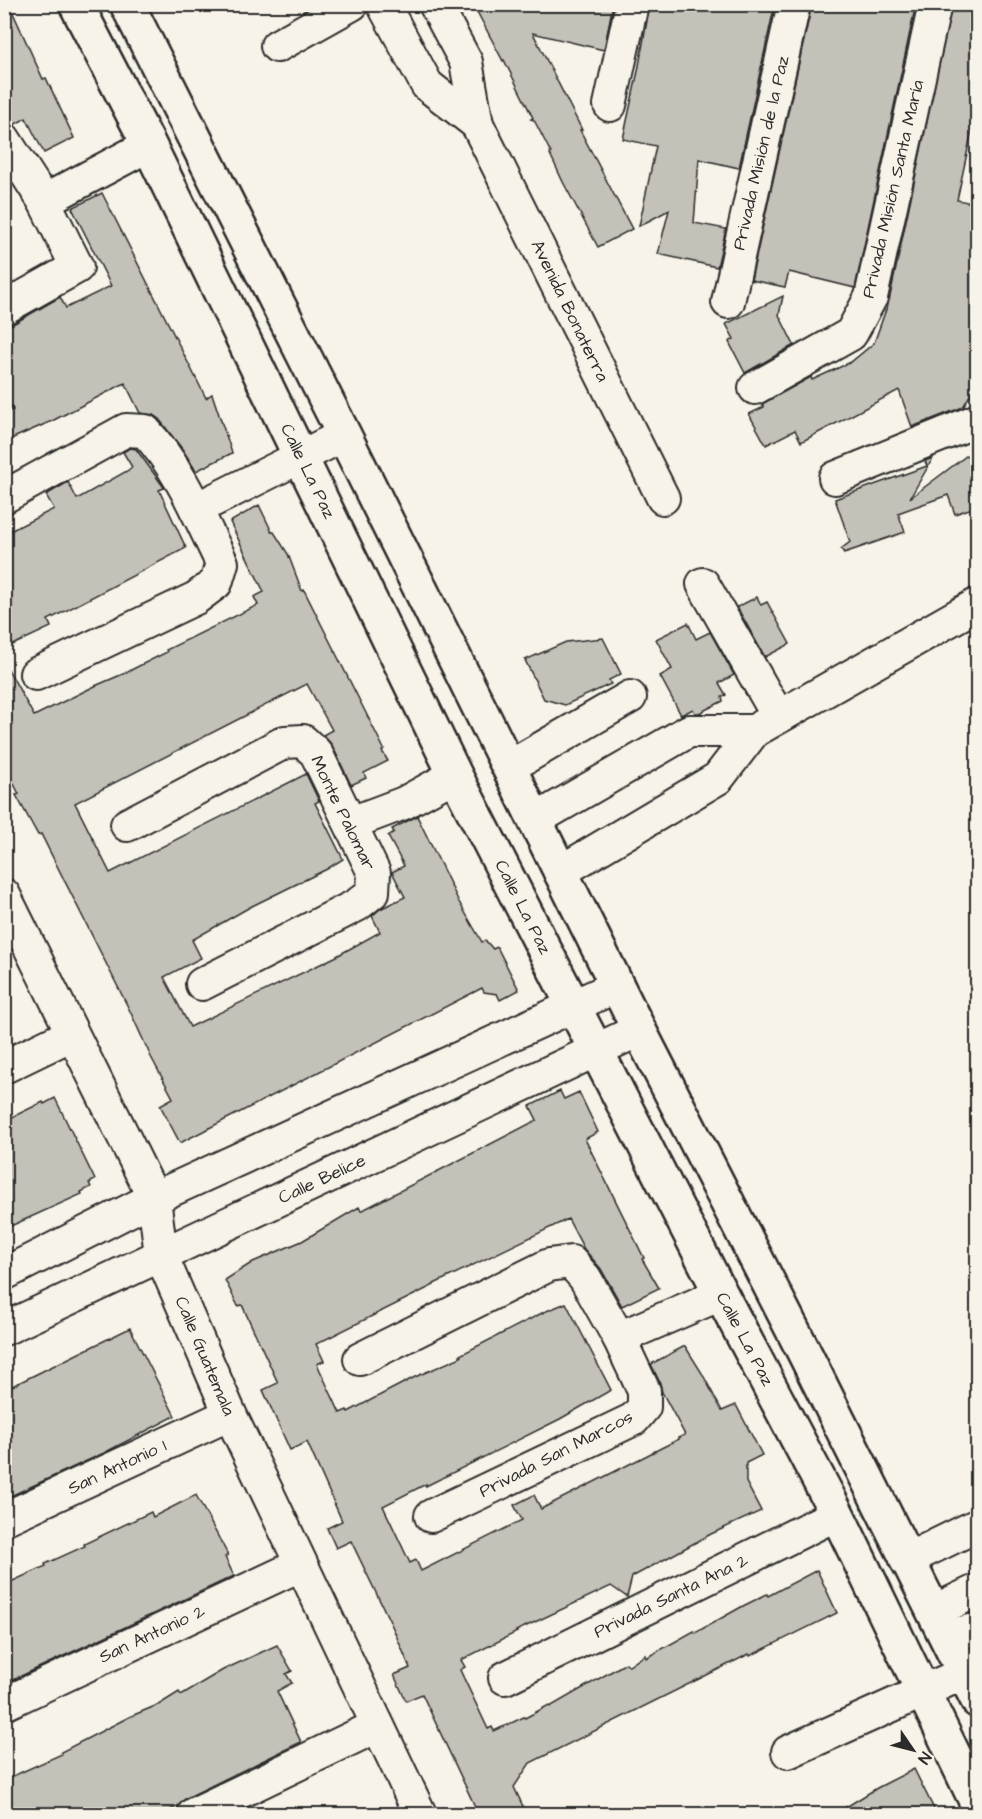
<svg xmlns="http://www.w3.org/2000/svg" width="982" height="1819" viewBox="0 0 982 1819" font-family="'Architects Daughter',sans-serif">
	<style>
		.building { fill: #c4c1b9; stroke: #2b2b2b; stroke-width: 1.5 }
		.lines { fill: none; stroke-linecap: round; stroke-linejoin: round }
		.minor-casing { stroke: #2b2b2b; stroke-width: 36 }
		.major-casing { stroke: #2b2b2b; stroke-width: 38 }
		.minor { stroke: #f7f3e8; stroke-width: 32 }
		.major { stroke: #f7f3e8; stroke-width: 33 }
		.labels { text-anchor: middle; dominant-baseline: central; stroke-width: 4.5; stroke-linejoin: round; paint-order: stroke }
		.street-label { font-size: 18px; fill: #2b2b2b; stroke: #f7f3e8 }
	</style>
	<rect width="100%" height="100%" fill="#f7f3e8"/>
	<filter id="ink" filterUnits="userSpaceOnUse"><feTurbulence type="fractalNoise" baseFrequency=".0167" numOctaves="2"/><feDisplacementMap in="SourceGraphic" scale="12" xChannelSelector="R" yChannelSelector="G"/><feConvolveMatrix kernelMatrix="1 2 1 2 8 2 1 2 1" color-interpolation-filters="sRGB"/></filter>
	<g filter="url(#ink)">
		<!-- building -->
		<g class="building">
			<polygon points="4,4 9,4 43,79 46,78 74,138 44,153 26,118 14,125 4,121"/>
			<polygon points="473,4 613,4 604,50 533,33 582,130 580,130 632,229 598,247 563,182 550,154 551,153 534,120 531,119 533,118 504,60 503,61"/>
			<polygon points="650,4 775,4 739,168 699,159 694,223 726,229 717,267 658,254 669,210 639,226 656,146 623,139 638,71"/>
			<polygon points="812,4 916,4 855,288 789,272 785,287 751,280"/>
			<polygon points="952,4 978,4 978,102 957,200 978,204 978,382 963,407 912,427 899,390 801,442 795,430 766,445 749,414 764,407 762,404 811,377 812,380 851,362 874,343 889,301"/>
			<polygon points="102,193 206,398 212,394 232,453 196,471 183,450 159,419 153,415 140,413 125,383 52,421 4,442 4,412 13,410 4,393 4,326 13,324 60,297 66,308 111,286 72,208"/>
			<polygon points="783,296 779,315 794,345 745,373 729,342 734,339 726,324"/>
			<polygon points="978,447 978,506 955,514 948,495 898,513 905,532 844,553 841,549 850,542 835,499 927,466 925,461 933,458 910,498"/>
			<polygon points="130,448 136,449 163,486 164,488 159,490 186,548 48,620 51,627 4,649 4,534 54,509 46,495 68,482 77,499 127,471 132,467 123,452"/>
			<polygon points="259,505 272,532 274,532 288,554 302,591 304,590 384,749 382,751 388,761 364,773 366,778 351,785 332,745 323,735 332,730 307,684 75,803 110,873 306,774 319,801 315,803 343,859 327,869 250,907 192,940 201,958 164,977 190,1027 335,957 380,932 372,916 380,909 405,897 392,872 404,866 388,836 394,832 392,829 417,816 459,902 482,942 485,940 493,949 497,947 519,990 500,1000 497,994 484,992 482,988 180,1143 160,1105 173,1098 151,1057 130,1011 41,834 38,835 16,795 19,794 4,764 4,662 34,716 95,686 123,674 167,652 166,650 258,605 254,597 264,592 230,522"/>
			<polygon points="757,597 761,605 767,602 790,644 765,657 737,607"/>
			<polygon points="688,623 696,639 710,632 734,675 719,683 726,695 722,697 723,701 699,713 695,713 693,709 681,715 660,676 672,669 656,639"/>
			<polygon points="603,638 621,674 609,680 611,684 565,705 544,699 525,660 566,642"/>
			<polygon points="560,1091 564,1099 579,1092 598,1132 585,1139 644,1258 642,1259 659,1288 622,1306 601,1269 584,1249 568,1219 434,1284 434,1285 316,1344 324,1361 317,1364 340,1413 347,1410 348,1412 415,1377 461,1357 460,1355 544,1312 566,1303 611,1390 560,1419 426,1486 426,1484 383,1506 410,1563 416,1560 421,1571 522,1520 514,1505 534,1495 541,1509 679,1439 678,1438 685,1435 662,1392 660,1383 651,1364 685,1346 702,1373 722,1411 736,1405 762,1455 746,1463 746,1482 761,1511 711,1534 632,1577 627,1597 611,1586 516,1631 517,1632 461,1660 465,1667 460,1670 488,1729 492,1727 494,1731 524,1717 525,1718 549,1705 550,1707 626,1663 629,1666 645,1655 646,1658 694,1631 695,1633 743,1606 767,1594 768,1596 817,1570 837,1613 750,1656 749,1654 530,1763 514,1787 527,1815 479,1815 422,1694 406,1701 394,1675 410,1668 393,1628 351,1541 336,1548 327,1528 342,1521 307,1442 290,1450 263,1390 278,1383 242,1305 238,1306 225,1280 253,1262 302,1241 359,1207 361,1211 537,1120 530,1106"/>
			<polygon points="55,1098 95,1180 89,1183 91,1187 81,1192 82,1194 4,1229 4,1121 43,1102 44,1104"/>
			<polygon points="130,1328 175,1416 104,1453 4,1499 4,1390"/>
			<polygon points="196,1495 228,1555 225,1557 234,1576 4,1684 4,1585 46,1566 45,1564 85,1546 84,1544 151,1512 153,1517"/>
			<polygon points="277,1645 292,1671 286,1674 292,1683 277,1691 301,1742 186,1798 178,1806 161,1815 4,1815 4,1780 62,1754 61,1752 129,1717 160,1704 179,1692 181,1695 223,1670"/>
			<polygon points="914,1769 937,1815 833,1815 877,1788"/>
		</g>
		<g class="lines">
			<!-- minor casing -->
			<g class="minor-casing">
				<g id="minor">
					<polyline points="383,4 427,85 477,124"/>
					<polyline points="435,4 466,62 477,124 663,498"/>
					<polyline points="277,46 352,4"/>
					<polyline points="610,105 632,4"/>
					<polyline points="4,139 44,201 77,267 4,308"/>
					<polyline points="44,201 149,145"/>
					<polyline points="728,302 794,4"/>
					<polyline points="755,388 851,334 871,297 935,4"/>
					<polyline points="835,478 978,420"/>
					<path d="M4,497L126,430L145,431C179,467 200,518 222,563L216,583L196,598L36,674"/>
					<polyline points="196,509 344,435"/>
					<polyline points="703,584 778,716"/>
					<polyline points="509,767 630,697"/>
					<polyline points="535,820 689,731 754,731"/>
					<polyline points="351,823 404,803 455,775"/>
					<polyline points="127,825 285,742 303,741 316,753 374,873 373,892 357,905 202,984"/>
					<polyline points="560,872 718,778 754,731 978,604"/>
					<polyline points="4,895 154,1198 161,1255 230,1414 420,1814"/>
					<polyline points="4,1067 72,1034"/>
					<polyline points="4,1274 154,1198 617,986"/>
					<polyline points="4,1329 639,1030"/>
					<polyline points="619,1338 721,1294"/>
					<polyline points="360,1359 549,1265 571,1262 585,1278 619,1338 644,1391 644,1407 634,1419 431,1516"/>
					<polyline points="4,1519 230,1414"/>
					<polyline points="906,1560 978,1525"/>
					<polyline points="934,1611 978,1590"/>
					<polyline points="947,1636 978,1629"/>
					<polyline points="505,1678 837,1514"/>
					<polyline points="4,1704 300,1565"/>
					<polyline points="788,1752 964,1673"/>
					<polyline points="194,1814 377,1726"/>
				</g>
			</g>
			<!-- major casing -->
			<g class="major-casing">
				<g id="major">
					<polyline points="76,4 149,145 455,775 721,1294 837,1514 978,1805"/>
					<polyline points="127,4 344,435 639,1030 804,1352 978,1701"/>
				</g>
			</g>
			<!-- minor -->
			<use href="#minor" class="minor"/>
			<!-- major -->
			<use href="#major" class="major"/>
		</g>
	</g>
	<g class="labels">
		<!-- street labels -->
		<g class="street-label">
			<text transform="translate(761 153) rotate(-77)">Privada Misión de la Paz</text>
			<text transform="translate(893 189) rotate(-77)">Privada Misión Santa María</text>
			<text transform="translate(570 311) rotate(64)">Avenida Bonaterra</text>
			<text transform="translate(308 471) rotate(64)">Calle La Paz</text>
			<text transform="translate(343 813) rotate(64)">Monte Palomar</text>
			<text transform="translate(523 907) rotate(63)">Calle La Paz</text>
			<text transform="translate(322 1179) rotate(-25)">Calle Belice</text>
			<text transform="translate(745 1339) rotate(62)">Calle La Paz</text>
			<text transform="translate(205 1356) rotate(67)">Calle Guatemala</text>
			<text transform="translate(556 1454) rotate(-27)">Privada San Marcos</text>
			<text transform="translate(117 1467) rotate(-25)">San Antonio 1</text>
			<text transform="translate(671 1596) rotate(-26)">Privada Santa Ana 2</text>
			<text transform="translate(152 1634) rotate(-25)">San Antonio 2</text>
		</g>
	</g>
	<!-- margin -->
	<rect width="982" height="1819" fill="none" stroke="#f7f3e8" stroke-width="24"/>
	<rect x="12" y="12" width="958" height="1795" fill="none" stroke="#2b2b2b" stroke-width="2" filter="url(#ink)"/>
	<!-- north arrow -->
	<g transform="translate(913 1750) rotate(125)" stroke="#f7f3e8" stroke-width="4.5" paint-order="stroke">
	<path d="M0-4.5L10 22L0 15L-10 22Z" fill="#2b2b2b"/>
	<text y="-9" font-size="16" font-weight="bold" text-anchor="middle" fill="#2b2b2b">N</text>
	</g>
</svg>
